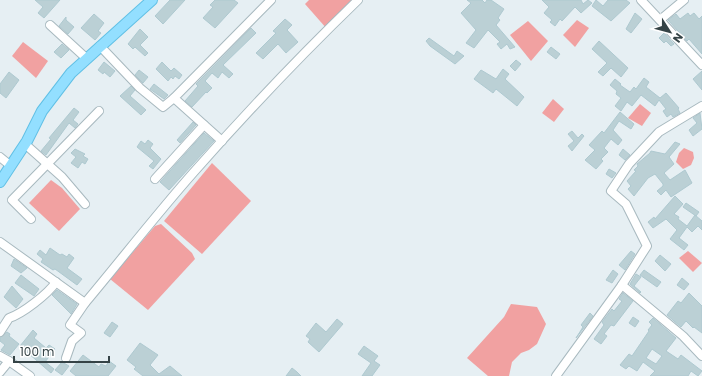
<svg xmlns="http://www.w3.org/2000/svg" width="702" height="376" viewBox="0 0 702 376" font-family="Poppins,sans-serif">
	<style>
		.water { fill: #f1a1a1 }
		.building { fill: #bbd0d5; stroke: #aec9d0; fill-rule: evenodd }
		.lines { fill: none; stroke-linecap: round; stroke-linejoin: round }
		.minor-casing { stroke: #a8b9bf; stroke-width: 10 }
		.major-casing { stroke: #61c0e5; stroke-width: 12 }
		.minor { stroke: #fff; stroke-width: 8 }
		.major { stroke: #93dfff; stroke-width: 10 }
	</style>
	<rect width="100%" height="100%" fill="#e6eff3"/>
	<!-- water -->
	<g class="water">
		<polygon points="309,0 355,0 327,29 305,4"/>
		<polygon points="577,20 589,28 575,47 563,35"/>
		<polygon points="528,21 548,41 531,61 510,35"/>
		<polygon points="23,42 48,61 36,78 12,56"/>
		<polygon points="553,99 564,109 554,122 542,113"/>
		<polygon points="640,104 651,113 642,126 628,118"/>
		<polygon points="684,148 693,152 694,158 691,165 683,169 676,162 679,153"/>
		<polygon points="212,163 251,201 202,254 164,221"/>
		<polygon points="51,180 62,188 80,209 59,231 29,203"/>
		<polygon points="161,224 192,253 195,259 148,310 110,279 155,226"/>
		<polygon points="688,251 702,263 693,272 679,258"/>
		<polygon points="511,304 537,307 546,324 537,344 529,350 521,353 512,362 509,376 488,376 467,358 504,317"/>
	</g>
	<!-- building -->
	<g class="building">
		<polygon points="35,0 60,0 44,18 38,13 43,7"/>
		<polygon points="170,0 185,0 163,24 155,16"/>
		<polygon points="215,0 234,0 238,3 215,28 203,18 213,7 210,5"/>
		<polygon points="467,0 482,0 485,3 487,0 491,0 504,9 498,18 500,20 496,25 515,47 510,49 507,44 501,49 497,44 500,42 488,30 474,48 466,43 476,30 461,13 471,3"/>
		<polygon points="542,0 581,0 583,4 588,0 592,3 581,13 575,7 562,21 560,19 555,26 550,22 552,20 544,13 549,7"/>
		<polygon points="596,0 603,6 608,0 626,0 630,3 611,21 592,6"/>
		<polygon points="635,13 642,19 631,33 626,29"/>
		<polygon points="688,13 690,16 694,13 699,19 702,16 702,54 689,39 687,41 668,20 676,14 680,19"/>
		<polygon points="94,14 104,23 98,31 101,33 95,40 81,28"/>
		<polygon points="66,17 66,20 74,27 68,34 59,26"/>
		<polygon points="285,19 292,25 287,30 298,42 286,53 278,44 263,59 256,53 276,33 273,31"/>
		<polygon points="251,28 256,33 223,65 233,74 229,78 222,72 218,78 212,73 205,81 212,88 207,93 206,92 192,107 185,101 198,86 196,84"/>
		<polygon points="140,29 148,37 140,45 148,53 145,56 135,47 133,49 128,44"/>
		<polygon points="664,33 674,44 671,46 666,41 664,43 659,38"/>
		<polygon points="429,38 454,56 457,51 464,56 455,64 430,46 426,41"/>
		<polygon points="599,41 628,68 621,77 611,68 603,76 598,72 607,63 592,49"/>
		<polygon points="62,44 69,50 61,58 54,52"/>
		<polygon points="551,47 560,54 556,59 547,52"/>
		<polygon points="516,60 521,64 515,71 510,66"/>
		<polygon points="104,62 115,71 110,77 104,72 103,74 98,70"/>
		<polygon points="162,62 171,71 174,68 182,75 179,79 175,76 173,79 171,77 168,81 156,69"/>
		<polygon points="503,69 509,74 505,79 524,97 517,106 496,89 493,93 474,79 481,70 496,79"/>
		<polygon points="139,70 148,77 143,83 135,75"/>
		<polygon points="702,71 702,90 693,79"/>
		<polygon points="9,72 19,80 6,98 0,93 0,84"/>
		<polygon points="644,78 649,82 646,87 660,98 666,93 679,108 678,109 680,113 673,117 671,114 667,117 663,111 666,109 659,100 655,106 641,95 632,106 627,102 621,111 615,106 621,98 616,94 617,91 610,85 615,79 621,84 620,85 630,92 634,87 636,89"/>
		<polygon points="154,84 168,95 164,99 150,89"/>
		<polygon points="131,86 135,90 130,96 146,110 141,115 120,96"/>
		<polygon points="74,108 79,112 73,120 78,124 75,128 69,123 46,155 41,151 51,139 49,138"/>
		<polygon points="620,112 634,124 631,129 619,121 613,130 622,140 618,145 611,139 604,148 608,152 601,159 603,161 596,169 585,160 595,150 589,145 602,131 604,133"/>
		<polygon points="700,113 702,129 693,136 689,130 697,123 693,118"/>
		<polygon points="193,122 196,125 180,143 177,140"/>
		<polygon points="572,131 578,138 582,134 584,136 572,151 568,146 574,141 568,134"/>
		<polygon points="204,133 214,141 169,190 160,182"/>
		<polygon points="148,140 153,144 150,148 161,159 153,169 149,166 154,161 137,147 141,141 145,144"/>
		<polygon points="675,142 680,144 669,157 674,164 664,173 670,180 685,170 692,183 671,197 666,190 661,195 657,191 663,186 663,184 655,174 648,178 634,196 628,189 631,186 627,181 636,171 634,170 638,166 637,164 650,153 651,151 665,154"/>
		<polygon points="75,149 85,154 83,156 88,159 85,164 82,162 78,168 71,163 76,157 71,153"/>
		<polygon points="623,149 630,155 625,160 619,155"/>
		<polygon points="609,169 616,173 612,178 606,174"/>
		<polygon points="675,196 683,204 674,214 679,217 678,219 687,226 695,215 702,221 702,230 698,226 692,232 687,227 679,238 688,245 684,250 670,239 677,230 666,219 653,228 648,222 654,217 655,219"/>
		<polygon points="686,203 699,212 696,216 683,207"/>
		<polygon points="50,248 60,255 62,254 67,257 69,254 74,258 67,268 82,279 77,285 55,269 53,270 41,262 43,259 37,254 40,250 46,255"/>
		<polygon points="631,251 635,254 625,270 619,265"/>
		<polygon points="660,255 671,264 665,271 655,261"/>
		<polygon points="14,259 27,268 21,273 11,266"/>
		<polygon points="613,270 618,274 612,283 606,280"/>
		<polygon points="644,270 661,282 657,287 640,275"/>
		<polygon points="636,274 641,277 634,286 641,292 640,293 630,284"/>
		<polygon points="21,275 39,289 34,296 15,283"/>
		<polygon points="682,278 689,284 684,290 677,285"/>
		<polygon points="12,286 23,299 16,308 4,297"/>
		<polygon points="57,290 77,304 71,314 52,295"/>
		<polygon points="623,293 633,301 614,326 611,325 604,334 607,336 601,344 594,339 604,325 602,322 612,309 614,311 622,301 619,299"/>
		<polygon points="689,293 702,306 702,333 694,327 693,328 686,321 681,327 667,315 678,301 681,303"/>
		<polygon points="590,313 593,316 576,338 583,327 581,325"/>
		<polygon points="633,317 639,321 635,327 629,323"/>
		<path d="M653,318L676,338L666,351L678,359L681,355L702,371L698,376L691,371L688,376H650L655,371L643,362L637,371L629,366L626,369L620,365L629,354L632,356L649,331L648,330L652,325L649,322ZM652,349L662,356L656,364L646,358Z"/>
		<polygon points="337,319 343,324 319,352 308,342 310,339 306,336 316,323 326,332"/>
		<polygon points="112,322 118,326 110,337 104,333"/>
		<polygon points="33,330 37,334 34,338 46,348 49,345 55,349 45,362 54,369 51,373 20,346"/>
		<polygon points="7,332 10,334 9,336 19,344 10,355 1,350 5,345 0,341 0,337"/>
		<polygon points="140,343 158,355 150,365 159,374 170,366 182,376 143,376 134,369 136,367 127,360"/>
		<polygon points="364,346 378,356 374,361 380,365 372,376 362,376 371,363 358,354"/>
		<polygon points="83,355 99,367 101,364 106,366 109,361 116,366 108,376 76,376 70,371"/>
		<polygon points="62,362 69,366 62,375 55,370"/>
		<polygon points="292,368 297,372 301,376 286,376"/>
	</g>
	<g class="lines">
		<!-- minor casing -->
		<g class="minor-casing">
			<g id="minor">
				<polyline points="641,0 702,65"/>
				<polyline points="660,20 684,0"/>
				<polyline points="50,25 86,58"/>
				<polyline points="100,46 140,88 163,107 174,98"/>
				<polyline points="222,141 174,98 271,0"/>
				<polyline points="25,144 62,177 85,204"/>
				<polyline points="0,157 11,166"/>
				<polyline points="155,179 204,125"/>
				<polyline points="31,219 12,200 99,111"/>
				<path d="M0,242L85,303C121,260 156,215 193,173C246,113 301,55 358,0"/>
				<polyline points="622,285 683,336 702,356"/>
				<path d="M0,332L9,318C22,314 48,294 56,282"/>
				<polyline points="0,356 9,361"/>
				<polyline points="66,358 72,341 81,333 70,325 85,303"/>
				<polyline points="0,372 9,361 30,376"/>
				<polyline points="556,376 622,285 647,246 626,204 611,191 629,164 659,132 702,106"/>
			</g>
		</g>
		<!-- major casing -->
		<g class="major-casing">
			<polyline id="major" points="0,182 27,141 42,111 71,73 152,0"/>
		</g>
		<!-- minor -->
		<use href="#minor" class="minor"/>
		<!-- major -->
		<use href="#major" class="major"/>
	</g>
	<!-- north arrow -->
	<g transform="translate(670 32) rotate(126)" stroke="#ffffff" stroke-width="3" paint-order="stroke">
	<path d="M0-3L7 15L0 10L-7 15Z" fill="#354346"/>
	<text y="-6" font-size="11" font-weight="bold" text-anchor="middle" fill="#354346">N</text>
	</g>
	<!-- scale -->
	<path d="M14 356v6h95v-6" fill="none" stroke="#354346" stroke-width="2"/>
	<text x="20" y="356" font-size="12" fill="#354346" stroke="#ffffff" stroke-width="3" paint-order="stroke">100 m</text>
</svg>
